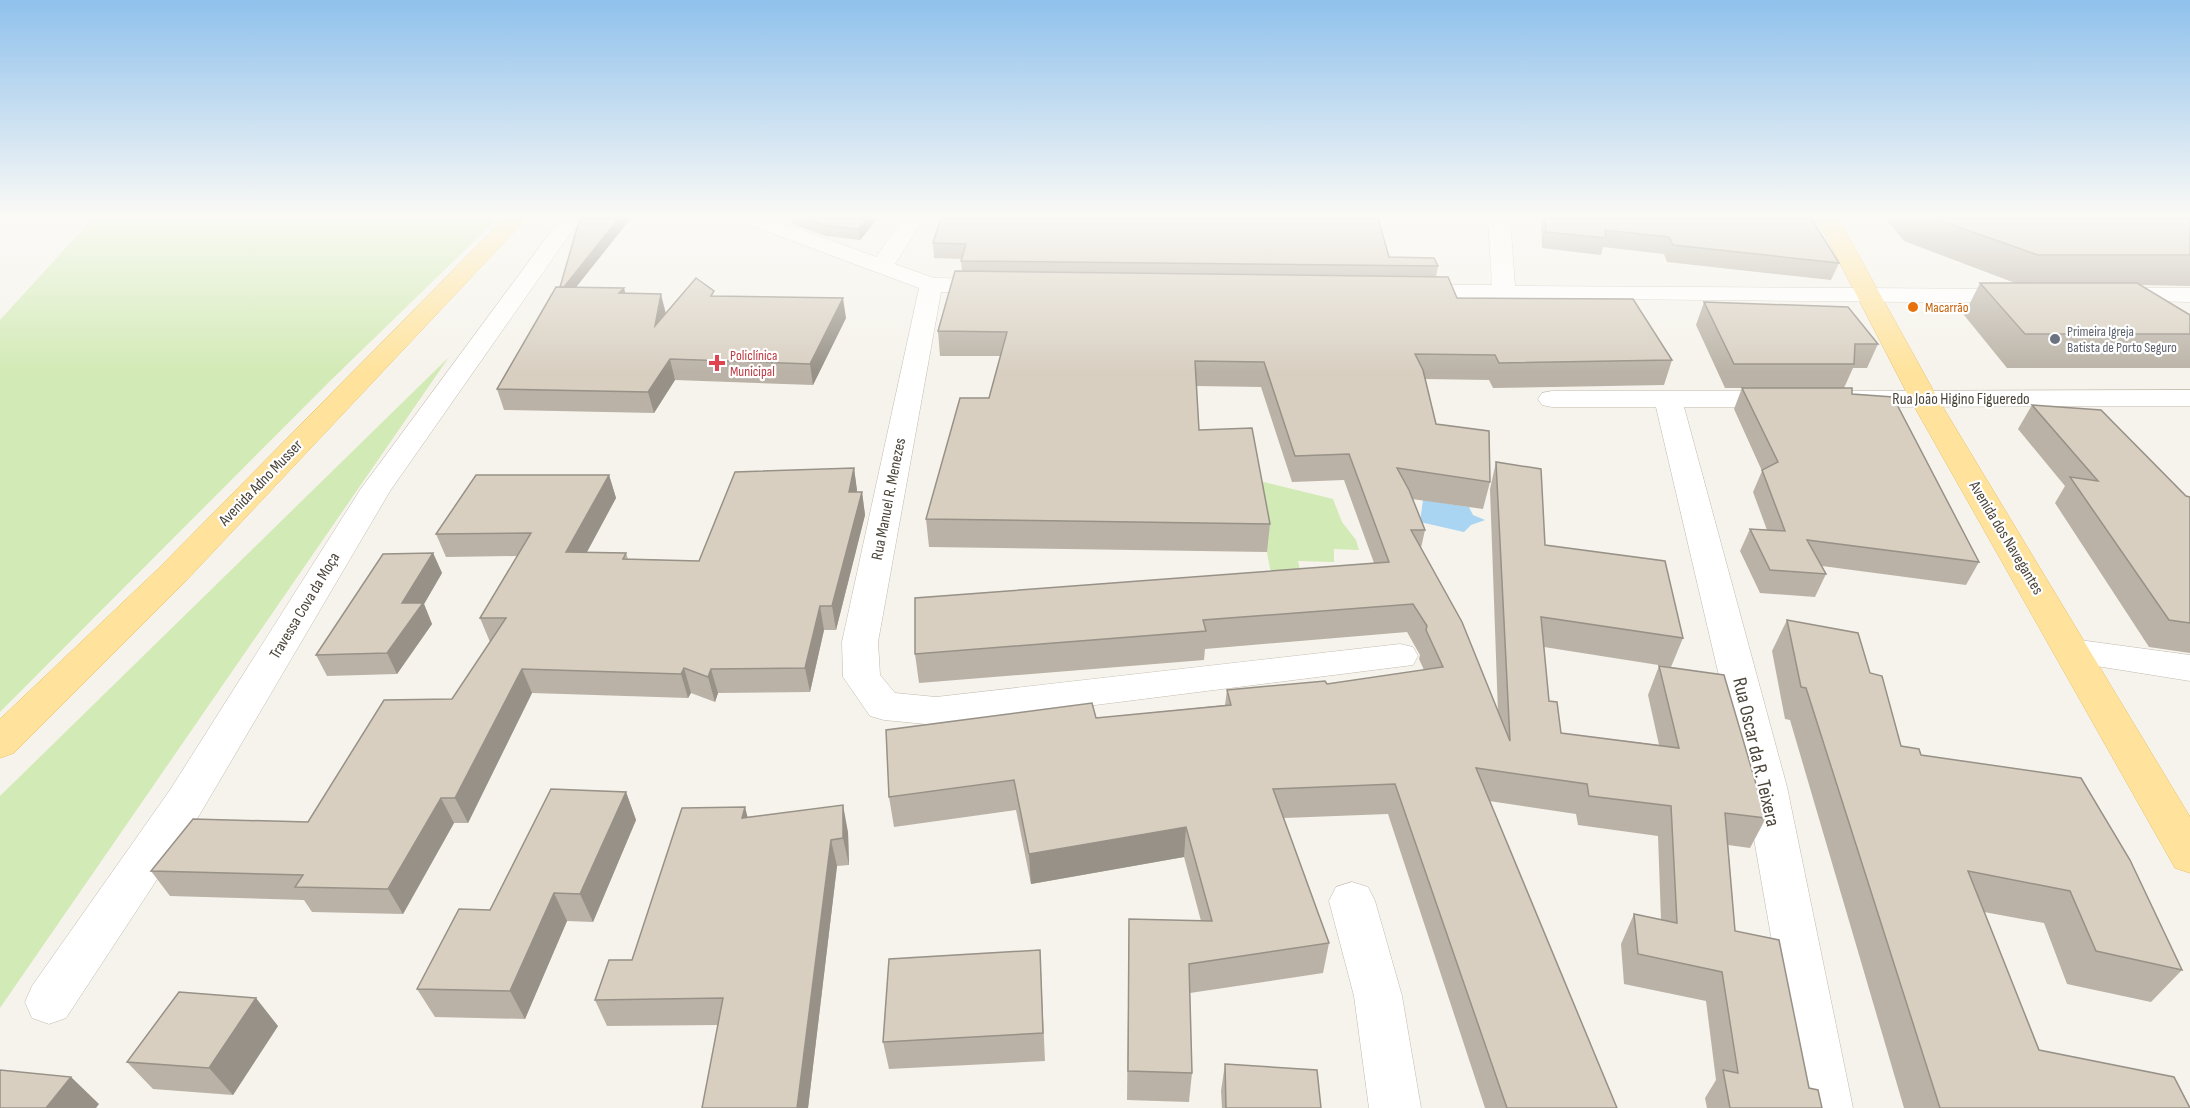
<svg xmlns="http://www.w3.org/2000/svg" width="2190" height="1108" viewBox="0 0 2190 1108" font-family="'Sofia Sans Condensed',sans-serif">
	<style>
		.green { fill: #d2eab5 }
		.water { fill: #a9d4f2 }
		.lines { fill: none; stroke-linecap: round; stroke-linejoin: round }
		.minor-casing { stroke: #c2bbae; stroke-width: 1 }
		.major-casing { stroke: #e6c16a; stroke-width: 1 }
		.minor { fill: #fff; fill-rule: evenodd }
		.major { fill: #ffe39c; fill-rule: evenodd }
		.wall { fill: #bab2a6 }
		.shaded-wall { fill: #979187 }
		.building { fill: #d8cfc1; stroke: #979187; stroke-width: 1.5 }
		.food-dot { fill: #e8710a; stroke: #fff; stroke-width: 2 }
		.worship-dot { fill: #6b7280; stroke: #fff; stroke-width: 2 }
		.health-dot { fill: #e0444e; stroke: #fff; stroke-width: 2 }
		.labels { text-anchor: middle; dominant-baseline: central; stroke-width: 4.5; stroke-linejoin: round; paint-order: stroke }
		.far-food-label { font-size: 14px; fill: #c56008; stroke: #fff; text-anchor: start }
		.far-worship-label { font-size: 14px; fill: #5b616d; stroke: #fff; text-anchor: start }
		.far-health-label { font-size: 14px; fill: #be3a42; stroke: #fff; text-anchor: start }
		.street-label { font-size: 16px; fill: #4b4439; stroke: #fff }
		.near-street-label { font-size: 20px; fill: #4b4439; stroke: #fff }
	</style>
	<rect width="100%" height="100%" fill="#f6f3ec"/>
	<!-- green -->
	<g class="green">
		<polygon points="93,218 498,218 328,383 0,712 0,320"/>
		<polygon points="449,357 0,1008 0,796"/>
		<polygon points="1216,470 1333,499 1342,522 1356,540 1359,550 1334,549 1334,562 1298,561 1303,583 1273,584 1263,532"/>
	</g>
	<!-- water -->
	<polygon class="water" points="1423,500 1469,507 1473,515 1485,520 1471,525 1464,532 1420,522"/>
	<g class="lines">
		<!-- minor casing -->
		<g class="minor-casing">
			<g id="minor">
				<polygon points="561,218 583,218 565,241 390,491 200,814 66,1018 49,1024 32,1018 25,1002 32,986 170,790 360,490"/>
				<polygon points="739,218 770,218 876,257 903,218 924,218 895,264 934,278 994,279 1002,281 1006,286 1002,291 994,293 941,292 878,642 880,675 895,693 936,697 1400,644 1413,647 1418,656 1413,665 936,725 884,720 870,716 843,677 842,642 919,288 742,222"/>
				<polygon points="1488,218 1510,218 1515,286 2017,289 2025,291 2029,296 2025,301 2017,303 1404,297 1400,292 1404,287 1412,285 1492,285"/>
				<polygon points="2111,288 2190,288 2190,302 2103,300 2099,295 2103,290"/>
				<polygon points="2190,390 2190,406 1848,407 1838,405 1834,399 1838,393 1848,391"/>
				<polygon points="1552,391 1784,391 1794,393 1798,399 1794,405 1784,407 1684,407 1787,787 1853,1108 1801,1108 1745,787 1656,407 1552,407 1542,405 1538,399 1542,393"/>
				<polygon points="2072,639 2190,655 2190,681 2059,660 2054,651 2059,642"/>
				<polygon points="1352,882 1368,887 1375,901 1402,996 1421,1108 1369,1108 1354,996 1329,901 1336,887"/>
			</g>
		</g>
		<!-- major casing -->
		<g class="major-casing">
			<g id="major">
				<polygon points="505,218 527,218 182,585 14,753 0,758 0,719 158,569"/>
				<polygon points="1817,218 1838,218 1938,399 2190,817 2190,873 2175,868 1910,399"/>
			</g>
		</g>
		<!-- minor -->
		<use href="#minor" class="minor"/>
		<!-- major -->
		<use href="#major" class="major"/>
	</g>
	<!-- wall -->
	<g class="wall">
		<polygon points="631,218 576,287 625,294 666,313 715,296 846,318 813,385 675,380 654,413 504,410 497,389 560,287"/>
		<polygon points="791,218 878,218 860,240 826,236 792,224"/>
		<polygon points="1541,218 1811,218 1839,263 1831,280 1667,262 1664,254 1603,247 1601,255 1542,248"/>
		<polygon points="1885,218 2190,218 2190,286 2141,285 2190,315 2190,368 2007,368 1964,315 1980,283 2015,283 1904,241"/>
		<polygon points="933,243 1389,257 1438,266 1436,277 1457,298 1672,360 1664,385 1493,388 1489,380 1425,379 1436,424 1490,482 1483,509 1412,499 1425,530 1421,548 1498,713 1490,489 1496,462 1545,545 1683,638 1671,667 1544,647 1549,701 1561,733 1659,745 1648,695 1659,666 1766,818 1750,848 1728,845 1735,931 1809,1088 1822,1108 1707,1108 1705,1098 1716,1080 1706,1001 1624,984 1621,944 1634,914 1661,920 1658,836 1578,825 1576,814 1489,801 1617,1108 1485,1108 1388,814 1284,818 1329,943 1323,973 1190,993 1192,1073 1189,1102 1127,1100 1129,919 1201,921 1184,857 1031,884 1016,810 894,827 889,797 1096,718 1225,705 1227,690 1327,684 1424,670 1419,659 1420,655 1407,632 1205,649 1204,660 919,683 915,654 1374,563 1344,480 1292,482 1261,387 1196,386 1199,430 1270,524 1267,552 929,547 926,519 989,398 1001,356 940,356 938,331 962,271 961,261 962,259 934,258"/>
		<polygon points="1704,302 1878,344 1867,368 1853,368 1844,388 1852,394 1979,562 1966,585 1822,566 1826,574 1815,597 1760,593 1740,551 1750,529 1767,530 1753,492 1762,471 1734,409 1742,388 1725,388 1696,325"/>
		<polygon points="2032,405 2186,496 2190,497 2190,653 2149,647 2055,503 2065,486 2018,429"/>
		<polygon points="854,468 857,492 862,492 865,515 836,630 824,630 810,692 718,693 715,702 691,693 688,698 532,693 468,823 454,823 403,914 312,912 304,900 170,896 151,871 308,822 452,699 490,642 480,618 517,556 446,557 436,534 609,475 616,498 587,552 626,553 628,559 699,561"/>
		<polygon points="433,553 442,573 424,604 432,624 397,674 327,676 316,655"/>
		<polygon points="1787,620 1870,673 1901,746 1921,755 2182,970 2151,1002 2067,984 2044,923 1984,912 2039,1050 2190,1108 1904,1108 1790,720 1785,719 1772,651"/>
		<polygon points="626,792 636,820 593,922 567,921 525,1019 435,1017 417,989 490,910"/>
		<polygon points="748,818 848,832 849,865 837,866 808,1108 702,1108 718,1025 607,1026 595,1000 632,960"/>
		<polygon points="1040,950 1045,1061 889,1069 883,1042"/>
		<polygon points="278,1026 233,1095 153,1089 127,1062"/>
		<polygon points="1225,1064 1321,1108 1222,1108 1221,1091"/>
	</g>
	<!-- shaded-wall -->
	<g class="shaded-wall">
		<polygon points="619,218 631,218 562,305 559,293"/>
		<polygon points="868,218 878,218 860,240 858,229"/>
		<polygon points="624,288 629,307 619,293"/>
		<polygon points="661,294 666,314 655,326"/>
		<polygon points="843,298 846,318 813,385 810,364"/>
		<polygon points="670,359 675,380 654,413 648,392"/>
		<polygon points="854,468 857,490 852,515 849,492"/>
		<polygon points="609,475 616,498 574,576 566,552"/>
		<polygon points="862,492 865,515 836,630 832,606"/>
		<polygon points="433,553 442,573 424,604 432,624 397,674 387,653 402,603"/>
		<polygon points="820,606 824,630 810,692 805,668"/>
		<polygon points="684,668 691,693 688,698 681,674"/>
		<polygon points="522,669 532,693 468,823 455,798"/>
		<polygon points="711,669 718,693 715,702 708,677"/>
		<polygon points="626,792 636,820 593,922 580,894"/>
		<polygon points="441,798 454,823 403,914 388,889"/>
		<polygon points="843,805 848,832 849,865 843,838"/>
		<polygon points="745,807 752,834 742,818"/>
		<polygon points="1186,827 1184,857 1031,884 1029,854"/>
		<polygon points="831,840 837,866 808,1108 797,1108"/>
		<polygon points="554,893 567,921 525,1019 510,991"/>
		<polygon points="256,998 278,1026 233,1095 209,1068"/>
		<polygon points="71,1077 99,1104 96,1108 46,1108"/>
	</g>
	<!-- building -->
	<g class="building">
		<polygon points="580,218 619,218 564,287 560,287"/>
		<polygon points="805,218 868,218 858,229 824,225"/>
		<polygon points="941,218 1378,218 1389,257 1434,258 1438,266 961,261 966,244 933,243"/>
		<polygon points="1545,218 1811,218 1839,263 1673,245 1669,237 1605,230 1606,238 1546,232"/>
		<polygon points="1933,218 2190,218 2190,255 2038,255"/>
		<polygon points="955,271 1448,277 1457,298 1633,299 1672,360 1499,363 1495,355 1415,354 1423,370 1436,424 1489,431 1490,482 1397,468 1409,490 1425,530 1411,530 1462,622 1510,741 1496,462 1541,469 1545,545 1665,561 1683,638 1541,617 1549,701 1557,702 1561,733 1679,748 1659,666 1724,675 1766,818 1725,813 1735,931 1779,940 1809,1088 1818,1090 1822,1108 1730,1108 1723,1070 1738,1073 1722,972 1638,954 1634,914 1677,923 1671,806 1589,796 1587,784 1476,768 1617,1108 1507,1108 1395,784 1273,789 1329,943 1189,964 1192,1073 1128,1071 1129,919 1212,921 1186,827 1029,854 1014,780 889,797 886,730 1092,703 1096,718 1231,705 1227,690 1325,681 1327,684 1443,667 1426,630 1427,626 1413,604 1203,620 1206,631 915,654 915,598 1389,562 1349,454 1295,456 1264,362 1195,361 1199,430 1252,428 1270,524 926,519 960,398 989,398 1007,332 938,331"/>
		<polygon points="696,278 714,291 711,296 843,298 810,364 670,359 648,392 497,389 556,287 624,288 619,293 661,294 655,326"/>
		<polygon points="1980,283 2137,283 2190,315 2190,334 2025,334"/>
		<polygon points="1704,302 1848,307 1878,344 1855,344 1854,364 1734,364"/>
		<polygon points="1742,388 1852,388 1852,394 1893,397 1979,562 1807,540 1826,574 1770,570 1750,529 1785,531 1762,470 1778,462"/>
		<polygon points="2032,405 2101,410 2186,496 2190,497 2190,623 2169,620 2070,477 2098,481"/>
		<polygon points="854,468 849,492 862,492 832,606 820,606 805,668 711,669 708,677 684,668 681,674 522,669 455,798 441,798 388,889 295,887 303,875 151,871 193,819 308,822 384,700 452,699 506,618 480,618 531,533 436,534 476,475 609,475 566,552 626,553 623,559 699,561 735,472"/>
		<polygon points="433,553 402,603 423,603 387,653 316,655 383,554"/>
		<polygon points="1787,620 1858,633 1870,673 1882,676 1901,746 1919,749 1921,755 2081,778 2130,860 2182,970 2096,951 2070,891 1968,871 2039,1050 2174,1077 2190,1108 1940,1108 1806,688 1801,687"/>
		<polygon points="551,789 626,792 580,894 554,893 510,991 417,989 459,909 490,910"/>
		<polygon points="843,805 843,838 831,840 797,1108 702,1108 723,998 595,1000 609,960 632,960 682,808 745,807 742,818"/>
		<polygon points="1040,950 1043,1033 883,1042 889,959"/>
		<polygon points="179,992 256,998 209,1068 127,1062"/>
		<polygon points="1225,1064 1317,1070 1321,1108 1226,1108"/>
		<polygon points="0,1070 71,1077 46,1108 0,1108"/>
	</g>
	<!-- sky -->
	<linearGradient id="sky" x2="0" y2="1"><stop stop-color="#8fc1ec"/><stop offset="0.58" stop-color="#fbfaf6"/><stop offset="1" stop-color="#fbfaf6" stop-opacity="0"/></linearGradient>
	<rect width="2190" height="373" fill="url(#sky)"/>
	<!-- markers -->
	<circle class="food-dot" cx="1913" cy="307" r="6"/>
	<circle class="worship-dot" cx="2055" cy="339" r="6"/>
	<path class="health-dot" d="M714 354h6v6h6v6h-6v6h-6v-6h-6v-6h6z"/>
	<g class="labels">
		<!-- far-food labels -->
		<g class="far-food-label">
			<text x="1925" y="307">Macarrão</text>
		</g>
		<!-- far-worship labels -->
		<g class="far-worship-label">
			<text x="2067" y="331">Primeira Igreja<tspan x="2067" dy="16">Batista de Porto Seguro</tspan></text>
		</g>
		<!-- far-health labels -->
		<g class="far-health-label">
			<text x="730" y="355">Policlínica<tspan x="730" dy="16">Municipal</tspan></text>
		</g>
		<!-- street labels -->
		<g class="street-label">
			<text x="1961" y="399">Rua João Higino Figueredo</text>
			<text transform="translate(261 483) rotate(-46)">Avenida Adno Musser</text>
			<text transform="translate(889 499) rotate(-79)">Rua Manuel R. Menezes</text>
			<text transform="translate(2006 538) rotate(59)">Avenida dos Navegantes</text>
			<text transform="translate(305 606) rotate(-59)">Travessa Cova da Moça</text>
		</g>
		<!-- near-street labels -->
		<g class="near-street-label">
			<text transform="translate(1756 752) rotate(77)">Rua Oscar da R. Teixera</text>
		</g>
	</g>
</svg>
